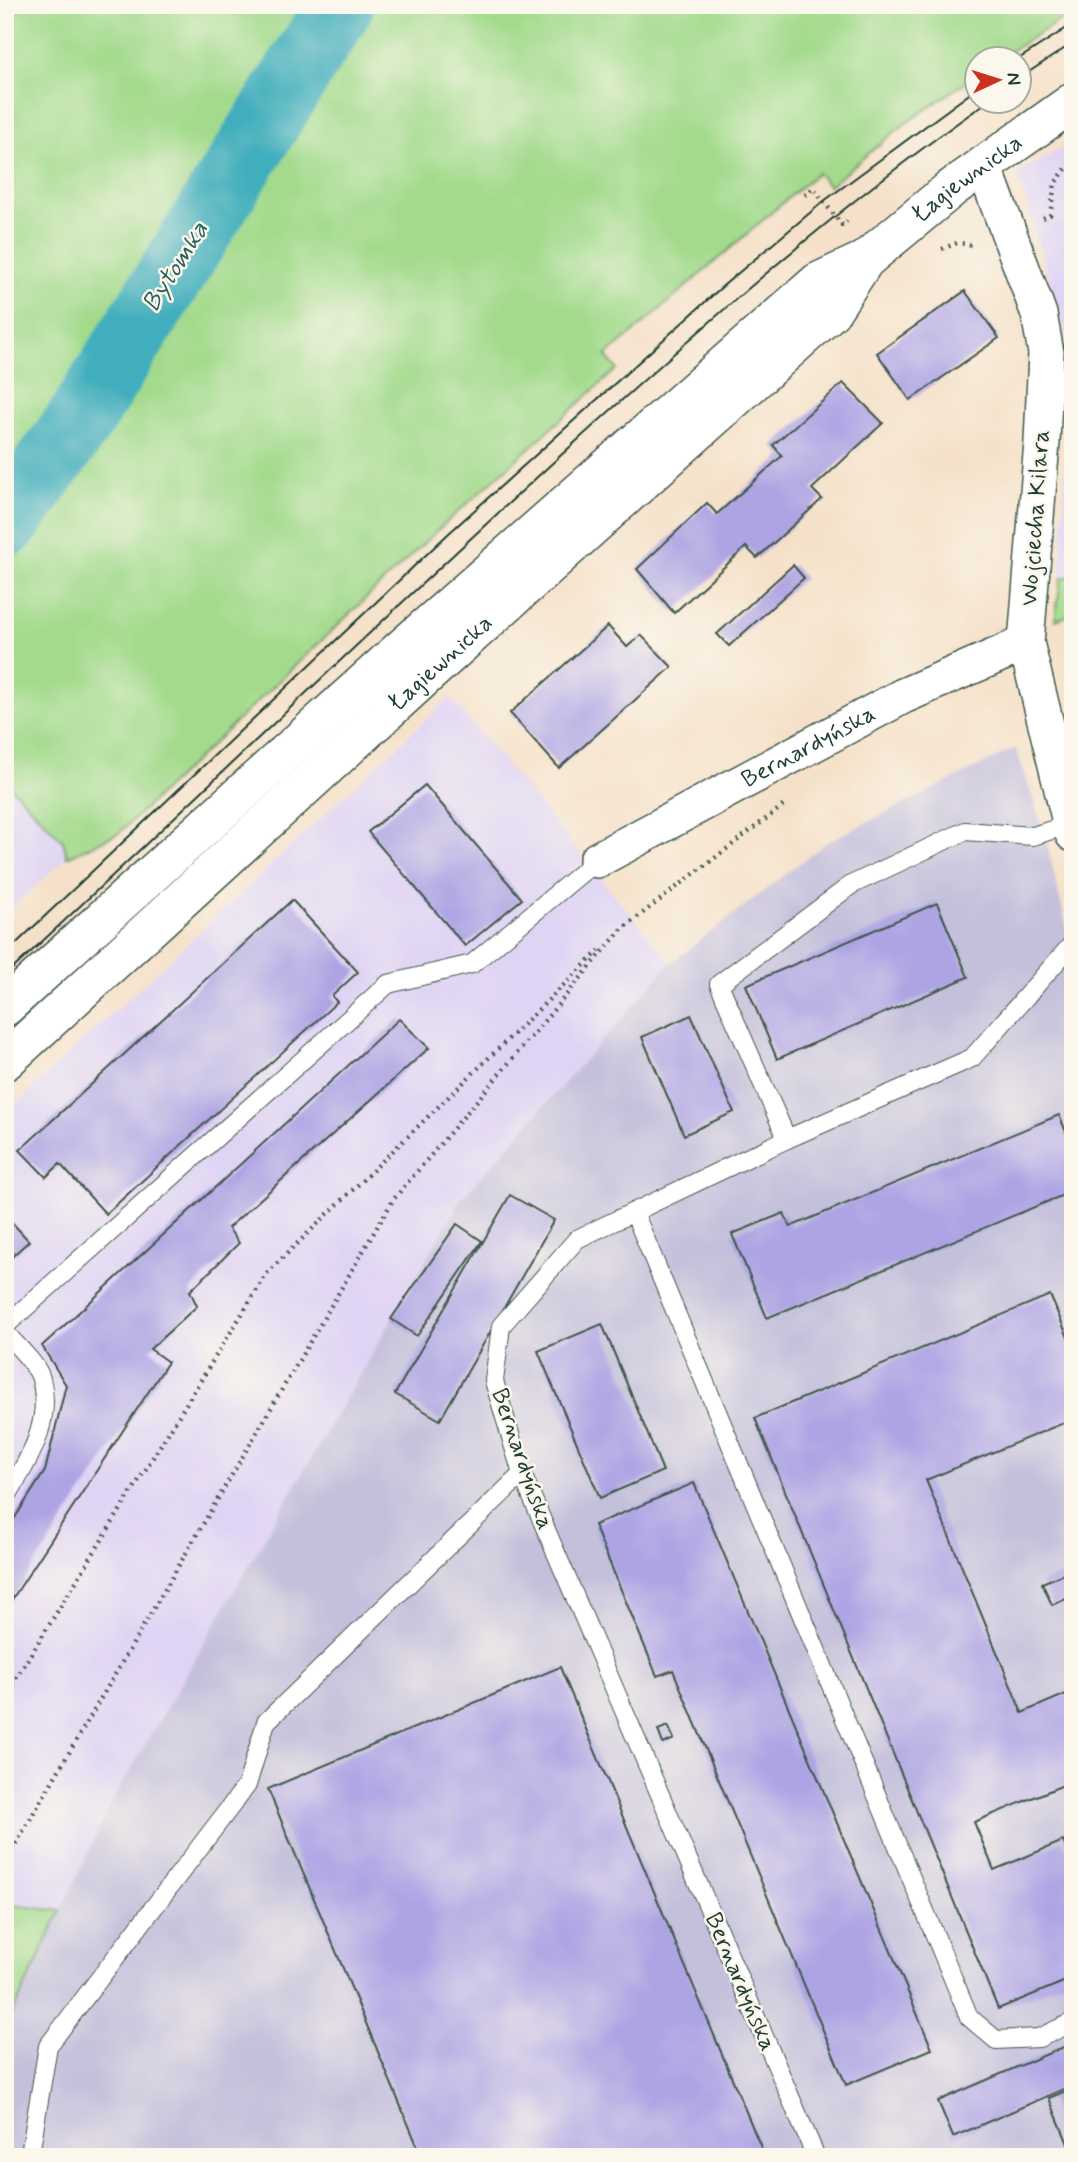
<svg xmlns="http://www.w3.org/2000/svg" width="1078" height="2162" viewBox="0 0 1078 2162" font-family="Mynerve,sans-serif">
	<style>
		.built { fill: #e0d4f4 }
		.industrial { fill: #c4c0db }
		.green { fill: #a3da8c; stroke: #618c60; stroke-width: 2 }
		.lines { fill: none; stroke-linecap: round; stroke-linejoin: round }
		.river { stroke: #3faebc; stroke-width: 68 }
		.building { fill: #aea4e4 }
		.service-casing { stroke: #3f564a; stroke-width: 20 }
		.minor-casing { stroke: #3f564a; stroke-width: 38 }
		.secondary-casing { stroke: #3f564a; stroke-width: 41 }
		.path { stroke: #3f564a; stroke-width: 4.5; stroke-dasharray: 2 5; stroke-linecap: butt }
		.service { stroke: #fff; stroke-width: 18 }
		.minor { stroke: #fff; stroke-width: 35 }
		.secondary { stroke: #fff; stroke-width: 38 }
		.tram { stroke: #1f3d34; stroke-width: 2 }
		.labels { text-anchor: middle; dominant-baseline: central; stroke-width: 5; stroke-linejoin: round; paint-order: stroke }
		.street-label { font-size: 24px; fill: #1f3d34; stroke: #fbf7ec }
		.water-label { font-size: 26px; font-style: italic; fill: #295f5d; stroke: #fbf7ec }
	</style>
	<rect width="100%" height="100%" fill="#fbf7ec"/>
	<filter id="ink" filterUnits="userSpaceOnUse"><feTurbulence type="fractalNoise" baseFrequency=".0143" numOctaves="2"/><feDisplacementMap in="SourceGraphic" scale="14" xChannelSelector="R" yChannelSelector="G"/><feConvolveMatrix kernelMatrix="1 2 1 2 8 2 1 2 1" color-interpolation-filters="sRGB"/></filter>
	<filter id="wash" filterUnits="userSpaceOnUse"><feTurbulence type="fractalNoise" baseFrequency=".00686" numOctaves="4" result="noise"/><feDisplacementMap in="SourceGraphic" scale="28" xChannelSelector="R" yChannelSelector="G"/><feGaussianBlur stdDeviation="1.57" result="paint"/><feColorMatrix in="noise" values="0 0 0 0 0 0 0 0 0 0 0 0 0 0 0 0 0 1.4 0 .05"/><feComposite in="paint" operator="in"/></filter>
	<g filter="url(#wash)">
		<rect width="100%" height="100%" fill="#f5e1c9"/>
		<!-- built -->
		<g class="built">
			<polygon points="1073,143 1073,614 1055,620 1061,578 1069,345 1017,172"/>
			<polygon points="450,697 671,963 462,1198 61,1911 5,1904 5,1114"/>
			<polygon points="5,781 64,841 67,857 5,914"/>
		</g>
		<!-- industrial -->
		<polygon class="industrial" points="1016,748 1045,835 1073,954 1073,2157 5,2157 5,2029 112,1802 462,1198 671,963 827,842"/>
		<!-- green -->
		<g class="green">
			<polygon points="5,5 1073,5 1073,12 998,59 976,60 976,75 902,126 829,186 817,173 606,356 617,369 441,527 119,833 67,857 63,841 5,781"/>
			<polygon points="1073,576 1073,614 1055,620 1061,578"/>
			<polygon points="5,1904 61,1911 5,2029"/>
		</g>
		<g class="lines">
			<!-- river -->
			<polyline class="river" points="5,524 80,420 340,5"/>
		</g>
		<g id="blocks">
			<!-- building -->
			<g class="building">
				<polygon points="965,291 999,338 910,400 877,353"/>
				<polygon points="843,383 883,423 812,489 822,499 757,558 746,547 674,613 637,569 707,503 717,514 782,456 773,445"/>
				<polygon points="793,565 804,578 729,646 717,634"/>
				<polygon points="608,626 627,647 641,635 672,667 559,768 510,713"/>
				<polygon points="425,785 522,899 465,946 368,832"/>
				<polygon points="292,900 358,972 332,996 337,1002 106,1214 60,1164 46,1177 20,1150"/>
				<polygon points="937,903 968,977 777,1059 746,985"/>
				<polygon points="691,1015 734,1112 684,1135 642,1037"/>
				<polygon points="399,1019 429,1048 228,1228 239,1243 190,1291 197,1306 150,1349 168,1362 5,1610 5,1533 45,1471 66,1385 42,1346"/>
				<polygon points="1059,1115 1073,1148 1073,1191 767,1318 732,1234 784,1213 790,1227"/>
				<polygon points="510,1195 554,1220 440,1420 395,1394"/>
				<polygon points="5,1215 29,1241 5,1263"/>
				<polygon points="457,1224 482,1241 417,1336 391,1319"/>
				<polygon points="1050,1295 1073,1349 1073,1419 926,1480 1022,1713 1073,1691 1073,1781 974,1822 994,1870 1063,1841 1073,1864 1073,1978 998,2009 755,1418"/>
				<polygon points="602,1324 663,1471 600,1498 538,1351"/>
				<polygon points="694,1483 932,2049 846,2085 673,1670 657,1676 594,1525"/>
				<polygon points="1073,1570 1073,1596 1052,1605 1042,1583"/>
				<polygon points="560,1667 765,2157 422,2157 268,1789"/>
				<polygon points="668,1726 674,1739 663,1744 658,1730"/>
				<polygon points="1073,2043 1073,2085 953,2137 938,2101"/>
				<polygon points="1073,2088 1073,2156 1049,2098"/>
			</g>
		</g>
	</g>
	<g filter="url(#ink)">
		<use href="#blocks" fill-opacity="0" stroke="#3f564a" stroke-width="2"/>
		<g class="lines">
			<!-- service casing -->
			<g class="service-casing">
				<g id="service">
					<polyline points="787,1139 719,984 851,885 965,831 1033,836 1070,824"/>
					<polyline points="634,1212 969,2017 996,2040 1039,2038 1073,2022"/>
					<polyline points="5,1326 388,984 472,964 597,860"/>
					<path d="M5,1332C15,1345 37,1363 41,1379C53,1423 27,1463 5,1499"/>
					<polyline points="34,2157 31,2148 48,2046 247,1785 266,1722 522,1474"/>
					<polyline points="816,2157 522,1474 494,1381 501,1326 577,1239 787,1139 972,1058 1073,943"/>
				</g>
			</g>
			<!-- minor casing -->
			<g class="minor-casing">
				<g id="minor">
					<polyline points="983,164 1039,314 1046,353 1042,442 1026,643 1073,834"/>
					<path id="s1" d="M597,860L903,696L1026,643"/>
				</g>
			</g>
			<!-- secondary casing -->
			<g class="secondary-casing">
				<g id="secondary">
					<path id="s2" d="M5,1007L402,648L818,282L865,260L952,188L1073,102"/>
					<path id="s3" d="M5,1061L427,675L831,312L865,260"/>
				</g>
			</g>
			<!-- path -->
			<g class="path">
				<polyline points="805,195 813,188 842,225 847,221"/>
				<polyline points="1043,218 1050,215 1055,183 1073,160"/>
				<polyline points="942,249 957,243 974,245"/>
				<polyline points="5,1696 268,1272 603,947"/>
				<polyline points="5,1862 393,1200 622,929 784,805"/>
			</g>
			<!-- service -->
			<use href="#service" class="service"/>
			<!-- minor -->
			<use href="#minor" class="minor"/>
			<!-- secondary -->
			<use href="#secondary" class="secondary"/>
			<!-- tram -->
			<g class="tram">
				<polyline points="1017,60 1073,24"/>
				<polyline points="1018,79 1073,43"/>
				<polyline points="5,954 448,534 724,285 824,201 976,89"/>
				<path d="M5,976C194,801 379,621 570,447C704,325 838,206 987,102"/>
			</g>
		</g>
	</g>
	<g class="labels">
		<!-- street labels -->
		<g class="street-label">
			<text stroke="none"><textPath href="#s2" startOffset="1272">Łagiewnicka</textPath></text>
			<text transform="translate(1036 518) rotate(-86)">Wojciecha Kilara</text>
			<text stroke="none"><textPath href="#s3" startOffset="590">Łagiewnicka</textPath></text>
			<text stroke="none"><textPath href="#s1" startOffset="240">Bernardyńska</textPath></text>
			<text transform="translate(522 1459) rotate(71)">Bernardyńska</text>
			<text transform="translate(740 1982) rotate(67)">Bernardyńska</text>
		</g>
		<!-- water labels -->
		<g class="water-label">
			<text transform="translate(176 267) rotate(-58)">Bytomka</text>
		</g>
	</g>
	<!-- margin -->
	<rect width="1078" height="2162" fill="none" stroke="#fbf7ec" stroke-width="28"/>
	<!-- north arrow -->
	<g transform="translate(998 80) rotate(86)"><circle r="33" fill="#fbf7ec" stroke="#a3ada2" stroke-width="2"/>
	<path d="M0-5L12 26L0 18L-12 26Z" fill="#c8321e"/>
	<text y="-10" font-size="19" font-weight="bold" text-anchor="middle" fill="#1f3d34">N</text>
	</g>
</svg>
